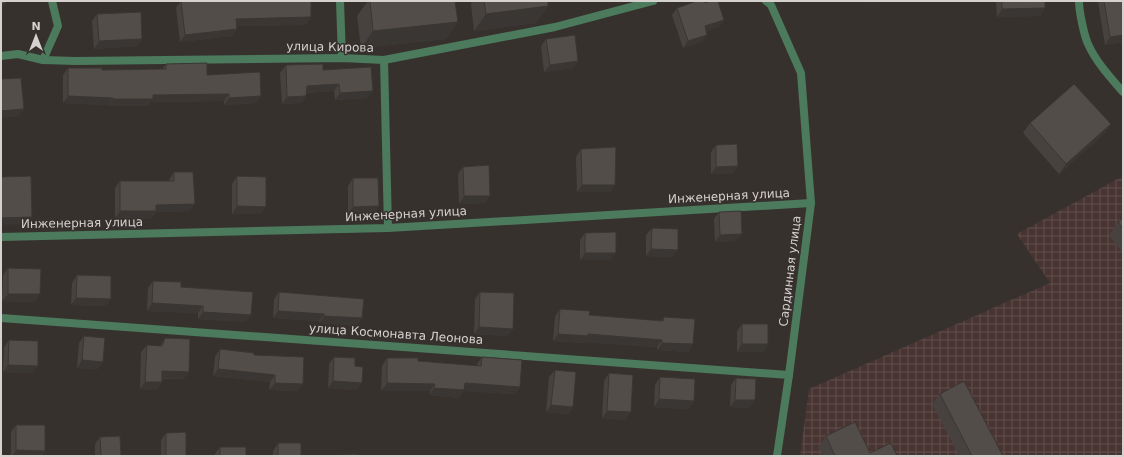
<svg xmlns="http://www.w3.org/2000/svg" width="1124" height="457" viewBox="0 0 1124 457" font-family="'DejaVu Sans',sans-serif">
	<style>
		.industrial { fill: url(#industrial-grid) }
		.lines { fill: none; stroke-linecap: round; stroke-linejoin: round }
		.minor { stroke: #4c7a5d; stroke-width: 8 }
		.wall { fill: #47423f }
		.shaded-wall { fill: #3a3633 }
		.building { fill: #534d49; stroke: #3a3633 }
		.labels { text-anchor: middle; dominant-baseline: central; stroke-width: 3; stroke-linejoin: round; paint-order: stroke }
		.street-label { font-size: 12px; fill: #d5d1cf; stroke: #37312e }
	</style>
	<defs>
		<pattern id="industrial-grid" width="8" height="8" patternUnits="userSpaceOnUse"><rect width="8" height="8" fill="#483431"/><path d="M0 4h8M4 0v8" fill="none" stroke="#62504e"/></pattern>
	</defs>
	<rect width="100%" height="100%" fill="#37312e"/>
	<!-- industrial -->
	<polygon class="industrial" points="1123,176 1123,456 800,456 809,389 1050,283 1017,234"/>
	<g class="lines">
		<!-- minor -->
		<g class="minor">
			<polyline points="340,1 342,58"/>
			<polyline points="766,1 771,5 801,73 811,203 789,375 777,456"/>
			<path d="M1079,1C1079,11 1084,35 1088,44C1096,62 1110,77 1123,92"/>
			<polyline points="1,56 18,54 43,60 76,61 342,58 384,60 555,27 653,1"/>
			<polyline points="43,60 58,26 52,1"/>
			<polyline points="384,60 388,228"/>
			<polyline points="1,237 388,228 811,203"/>
			<polyline points="1,318 789,375"/>
		</g>
	</g>
	<!-- wall -->
	<g class="wall">
		<polygon points="181,1 306,25 236,26 237,29 232,36 180,42 176,8"/>
		<polygon points="368,1 455,1 446,39 361,48 357,16"/>
		<polygon points="473,1 548,1 548,6 536,23 474,31 471,4"/>
		<polygon points="996,1 1045,1 1045,8 1040,16 997,17"/>
		<polygon points="1099,1 1123,1 1123,42 1105,45 1098,2"/>
		<polygon points="705,3 724,20 719,27 706,31 702,42 683,48 672,15 677,8"/>
		<polygon points="97,14 142,39 137,46 94,49 92,21"/>
		<polygon points="546,39 578,61 573,68 544,72 541,46"/>
		<polygon points="166,64 207,75 256,103 224,105 224,101 150,102 148,106 108,106 108,105 63,103 63,75 68,68 102,70 162,69"/>
		<polygon points="286,65 323,70 367,98 335,100 334,91 306,93 306,96 301,103 282,104 280,73"/>
		<polygon points="1030,123 1111,124 1103,135 1059,174 1023,133"/>
		<polygon points="716,145 738,166 732,174 711,174 711,152"/>
		<polygon points="581,149 615,185 610,192 577,192 576,157"/>
		<polygon points="463,167 485,203 459,204 458,174"/>
		<polygon points="174,172 190,211 156,212 151,219 115,218 115,188 120,181 169,181 169,180"/>
		<polygon points="237,176 261,214 232,214 232,184"/>
		<polygon points="353,178 374,214 348,214 348,186"/>
		<polygon points="719,212 736,241 715,242 714,219"/>
		<polygon points="1123,218 1123,254 1109,235 1118,222"/>
		<polygon points="652,228 673,257 646,256 646,235"/>
		<polygon points="585,233 611,260 580,260 580,240"/>
		<polygon points="8,268 35,302 2,301 3,275"/>
		<polygon points="77,275 106,306 71,305 72,283"/>
		<polygon points="153,281 181,287 246,322 198,319 198,313 147,311 148,288"/>
		<polygon points="279,292 357,326 319,323 319,321 273,318 274,299"/>
		<polygon points="480,292 513,329 507,336 474,334 475,299"/>
		<polygon points="560,309 589,315 661,321 664,317 693,344 688,352 657,350 657,347 584,342 583,343 553,341 555,317"/>
		<polygon points="742,324 768,344 763,352 737,352 737,331"/>
		<polygon points="84,336 103,362 98,369 77,368 79,343"/>
		<polygon points="165,338 184,379 162,379 162,382 157,390 140,389 141,352 147,345 160,346"/>
		<polygon points="9,340 33,373 3,372 4,347"/>
		<polygon points="220,349 254,355 298,391 269,390 270,382 213,376 215,357"/>
		<polygon points="334,357 355,366 357,390 328,388 329,364"/>
		<polygon points="482,357 520,387 515,394 464,391 459,398 429,395 430,391 381,391 382,366 387,358 477,366 477,364"/>
		<polygon points="555,370 573,407 568,414 546,412 549,377"/>
		<polygon points="609,373 626,420 602,418 604,381"/>
		<polygon points="660,377 694,401 688,409 654,407 655,385"/>
		<polygon points="736,378 750,408 730,407 731,385"/>
		<polygon points="940,394 1003,456 959,456 932,404"/>
		<polygon points="16,425 45,451 41,456 11,456 11,432"/>
		<polygon points="166,433 186,456 161,456 161,440"/>
		<polygon points="826,436 870,453 897,456 823,456 818,447"/>
		<polygon points="100,437 121,456 95,456 95,444"/>
		<polygon points="278,443 301,456 273,456 273,451"/>
		<polygon points="220,447 246,456 215,456 215,454"/>
	</g>
	<!-- shaded-wall -->
	<g class="shaded-wall">
		<polygon points="869,1 896,1 868,3"/>
		<polygon points="6,3 1,10 1,4"/>
		<polygon points="548,6 536,23 474,31 486,14"/>
		<polygon points="1045,8 1040,16 997,17 1002,9"/>
		<polygon points="311,17 306,25 230,26 236,19"/>
		<polygon points="724,20 719,27 700,34 705,26"/>
		<polygon points="458,22 446,39 361,48 373,31"/>
		<polygon points="237,29 232,36 180,42 185,35"/>
		<polygon points="707,35 702,42 683,48 688,41"/>
		<polygon points="1123,35 1123,42 1105,45 1110,37"/>
		<polygon points="142,39 137,46 94,49 99,41"/>
		<polygon points="578,61 573,68 544,72 550,65"/>
		<polygon points="339,84 334,91 302,93 307,86"/>
		<polygon points="373,91 367,98 335,100 340,93"/>
		<polygon points="229,94 224,101 150,102 148,106 108,106 113,99 153,95"/>
		<polygon points="68,96 113,98 108,105 63,103"/>
		<polygon points="261,96 256,103 224,105 229,98"/>
		<polygon points="306,96 301,103 282,104 287,97"/>
		<polygon points="24,109 19,116 1,118 1,111"/>
		<polygon points="1111,124 1103,135 1059,174 1066,164"/>
		<polygon points="738,166 732,174 711,174 716,167"/>
		<polygon points="582,185 615,185 610,192 577,192"/>
		<polygon points="464,196 490,196 485,203 459,204"/>
		<polygon points="195,204 190,211 156,212 151,219 115,218 120,211 156,205"/>
		<polygon points="237,206 266,207 261,214 232,214"/>
		<polygon points="379,206 374,214 348,214 353,207"/>
		<polygon points="32,217 27,224 1,225 1,218"/>
		<polygon points="742,234 736,241 715,242 720,235"/>
		<polygon points="651,249 678,250 673,257 646,256"/>
		<polygon points="585,253 616,253 611,260 580,260"/>
		<polygon points="8,294 40,294 35,302 2,301"/>
		<polygon points="76,298 111,299 106,306 71,305"/>
		<polygon points="152,303 203,306 198,313 147,311"/>
		<polygon points="278,311 324,314 319,321 273,318"/>
		<polygon points="203,312 251,315 246,322 198,319"/>
		<polygon points="324,316 362,318 357,326 319,323"/>
		<polygon points="479,327 513,329 507,336 474,334"/>
		<polygon points="558,334 588,334 662,340 657,347 584,342 583,343 553,341"/>
		<polygon points="662,343 693,344 688,352 657,350"/>
		<polygon points="742,344 768,344 763,352 737,352"/>
		<polygon points="82,360 103,362 98,369 77,368"/>
		<polygon points="8,365 38,366 33,373 3,372"/>
		<polygon points="218,369 275,375 270,382 213,376"/>
		<polygon points="162,371 189,372 184,379 157,378"/>
		<polygon points="333,381 362,383 357,390 328,388"/>
		<polygon points="145,382 162,382 157,390 140,389"/>
		<polygon points="275,383 303,384 298,391 269,390"/>
		<polygon points="387,383 435,384 430,391 381,391"/>
		<polygon points="465,383 520,387 515,394 464,391 459,398 429,395 434,388"/>
		<polygon points="659,399 694,401 688,409 654,407"/>
		<polygon points="735,400 755,400 750,408 730,407"/>
		<polygon points="551,405 573,407 568,414 546,412"/>
		<polygon points="607,411 631,412 626,420 602,418"/>
		<polygon points="16,450 45,451 41,456 12,456"/>
	</g>
	<!-- building -->
	<g class="building">
		<polygon points="1,1 6,1 6,3 1,4"/>
		<polygon points="181,1 311,1 311,17 236,19 237,29 185,35"/>
		<polygon points="370,1 455,1 458,22 373,31"/>
		<polygon points="484,1 548,1 548,6 486,14"/>
		<polygon points="697,1 705,1 705,3 710,1 718,1 724,20 705,26 707,35 688,41 677,8"/>
		<polygon points="1002,1 1045,1 1045,8 1002,9"/>
		<polygon points="1104,1 1123,1 1123,35 1110,37"/>
		<polygon points="141,12 142,39 99,41 97,14"/>
		<polygon points="575,35 578,61 550,65 546,39"/>
		<polygon points="207,63 207,75 260,72 261,96 229,98 229,94 153,95 153,99 113,99 113,98 68,96 68,68 102,68 102,70 166,69 166,64"/>
		<polygon points="323,64 323,70 371,67 373,91 340,93 339,84 307,86 306,96 287,97 286,65"/>
		<polygon points="21,78 24,109 1,111 1,79"/>
		<polygon points="1074,84 1111,124 1066,164 1030,123"/>
		<polygon points="737,144 738,166 716,167 716,145"/>
		<polygon points="616,147 615,185 582,185 581,149"/>
		<polygon points="489,165 490,196 464,196 463,167"/>
		<polygon points="174,172 193,172 195,204 156,205 156,211 120,211 120,181 174,181"/>
		<polygon points="31,176 32,217 1,218 1,177"/>
		<polygon points="237,176 266,177 266,207 237,206"/>
		<polygon points="353,178 378,178 379,206 353,207"/>
		<polygon points="741,211 742,234 720,235 719,212"/>
		<polygon points="1123,218 1123,229 1118,222"/>
		<polygon points="652,228 678,229 678,250 651,249"/>
		<polygon points="616,232 616,253 585,253 585,233"/>
		<polygon points="8,268 41,269 40,294 8,294"/>
		<polygon points="77,275 111,276 111,299 76,298"/>
		<polygon points="153,281 181,282 181,287 253,292 251,315 203,312 203,306 152,303"/>
		<polygon points="279,292 364,299 362,318 324,316 324,314 278,311"/>
		<polygon points="480,292 514,293 513,329 479,327"/>
		<polygon points="560,309 590,311 589,315 663,321 664,317 695,319 693,344 662,343 662,340 588,334 588,336 558,334"/>
		<rect x="742" y="324" width="26" height="20"/>
		<polygon points="84,336 105,338 103,362 82,360"/>
		<polygon points="165,338 190,339 189,372 162,371 162,382 145,382 147,345 162,346"/>
		<polygon points="9,340 38,341 38,366 8,365"/>
		<polygon points="220,349 254,353 254,355 304,357 303,384 275,383 275,375 218,369"/>
		<polygon points="334,357 355,358 355,366 363,367 362,383 333,381"/>
		<polygon points="482,357 522,360 520,387 465,383 464,390 434,388 435,384 387,383 387,358 418,358 418,361 481,366"/>
		<polygon points="555,370 576,372 573,407 551,405"/>
		<polygon points="609,373 633,375 631,412 607,411"/>
		<polygon points="660,377 695,379 694,401 659,399"/>
		<polygon points="736,378 756,379 755,400 735,400"/>
		<polygon points="964,381 1003,456 972,456 940,394"/>
		<polygon points="855,422 870,453 891,443 897,456 835,456 826,436"/>
		<polygon points="16,425 45,425 45,451 16,450"/>
		<polygon points="186,432 186,456 166,456 166,433"/>
		<polygon points="120,436 121,456 101,456 100,437"/>
		<rect x="278" y="443" width="23" height="13"/>
		<rect x="220" y="447" width="26" height="9"/>
		<polygon points="356,454 356,456 331,456"/>
	</g>
	<g class="labels">
		<!-- street labels -->
		<g class="street-label">
			<text transform="translate(330 47) rotate(1)">улица Кирова</text>
			<text transform="translate(729 196) rotate(-3)">Инженерная улица</text>
			<text transform="translate(406 214) rotate(-3)">Инженерная улица</text>
			<text transform="translate(82 223) rotate(-1)">Инженерная улица</text>
			<text transform="translate(790 271) rotate(-83)">Сардинная улица</text>
			<text transform="translate(396 334) rotate(4)">улица Космонавта Леонова</text>
		</g>
	</g>
	<!-- border -->
	<rect width="1124" height="457" fill="none" stroke="#d5d1cf" stroke-width="4"/>
	<!-- north arrow -->
	<g transform="translate(36 36)" stroke="#37312e" stroke-width="3" paint-order="stroke">
	<path d="M0-3L7 15L0 10L-7 15Z" fill="#d5d1cf"/>
	<text y="-6" font-size="11" font-weight="bold" text-anchor="middle" fill="#d5d1cf">N</text>
	</g>
</svg>
